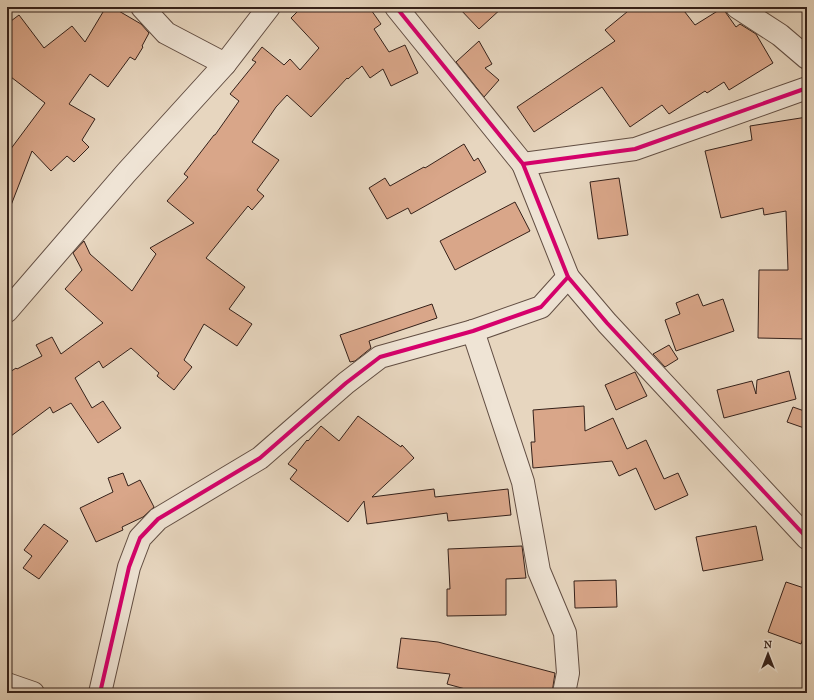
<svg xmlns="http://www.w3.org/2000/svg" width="814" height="700" viewBox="0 0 814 700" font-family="'IM FELL French Canon',serif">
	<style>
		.building { fill: #d9a689; stroke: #35211a }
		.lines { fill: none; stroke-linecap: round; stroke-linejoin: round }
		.minor-casing { stroke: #624e43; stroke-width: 24 }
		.tertiary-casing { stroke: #624e43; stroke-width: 24 }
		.minor { stroke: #efe4d5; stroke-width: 22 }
		.tertiary { stroke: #efe4d5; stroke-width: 22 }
		.cycleway-casing { stroke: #efe4d5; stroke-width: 6 }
		.cycleway { stroke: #d6006c; stroke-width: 4 }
	</style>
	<rect width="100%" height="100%" fill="#e7d6bf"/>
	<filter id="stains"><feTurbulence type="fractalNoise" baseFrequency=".005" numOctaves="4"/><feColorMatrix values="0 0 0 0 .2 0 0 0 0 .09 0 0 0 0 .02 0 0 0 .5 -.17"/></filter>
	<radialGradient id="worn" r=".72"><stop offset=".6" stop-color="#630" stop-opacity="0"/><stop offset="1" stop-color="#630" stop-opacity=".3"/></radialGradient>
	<!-- building -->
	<g class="building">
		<polygon points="106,7 112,7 141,24 149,33 142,46 143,47 135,60 130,57 108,87 90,74 69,104 95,119 82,140 89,147 74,162 67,156 51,171 32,151 8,213 7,213 7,154 45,103 7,74 7,24 19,15 44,48 72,26 85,42"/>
		<polygon points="302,7 369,7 381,24 374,29 389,52 405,45 418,73 391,86 383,69 370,78 362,66 348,79 347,78 311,117 287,95 276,107 252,142 279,160 257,190 264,196 252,210 248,206 206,258 245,287 229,309 252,324 237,346 204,324 184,360 192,367 174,390 157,376 159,373 131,348 103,368 99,361 75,378 92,408 103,401 121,428 98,443 71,403 53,413 50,407 7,439 7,374 16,368 17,369 42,356 36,345 52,337 61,354 103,323 65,289 82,270 73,253 84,241 90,254 132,291 156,254 150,248 194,223 167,201 188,177 184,174 214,135 215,135 239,101 230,94 256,62 252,60 262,47 284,65 290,59 300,70 319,48 291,18"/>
		<polygon points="458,7 503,7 479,29"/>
		<polygon points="633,7 681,7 695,25 724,7 726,13 736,27 740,24 756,34 773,63 729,90 724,82 707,93 705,91 669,114 662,105 630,127 602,87 534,132 517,107 615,41 605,30"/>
		<polygon points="479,41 492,64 485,68 499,80 484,97 456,62"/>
		<polygon points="807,117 807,339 758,338 759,270 788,270 786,211 764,215 763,208 721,218 705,151 752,140 750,126"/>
		<polygon points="464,144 474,161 478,158 486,172 411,214 408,208 387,219 369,188 385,178 390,186 424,167 425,168"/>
		<polygon points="619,178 628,235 598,239 590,182"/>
		<polygon points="515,202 530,231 455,270 440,241"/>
		<polygon points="698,294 703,306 723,299 734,331 676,351 665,320 680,314 676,303"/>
		<polygon points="432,304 437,318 369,341 371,348 355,361 350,362 340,335"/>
		<polygon points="669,345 678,359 665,367 653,354"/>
		<polygon points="789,371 796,399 724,418 717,390 752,381 756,394 757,380"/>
		<polygon points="635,372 647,396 616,410 605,385"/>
		<polygon points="584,406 585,431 613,418 627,449 646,440 664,479 678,473 688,495 655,510 636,468 619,476 612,461 533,468 531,442 535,442 533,410"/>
		<polygon points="793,407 807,412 807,429 787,422"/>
		<polygon points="358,416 401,447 402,445 414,458 372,497 434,489 435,497 508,489 511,515 448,521 447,513 367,524 364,501 348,522 290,479 297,470 288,464 307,440 308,441 321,426 339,441"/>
		<polygon points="123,473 128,486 140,480 154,507 143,517 122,527 123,530 96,542 80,508 113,492 108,478"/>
		<polygon points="44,524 68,541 39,579 23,568 32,556 24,550"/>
		<polygon points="756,526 763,560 703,571 696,537"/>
		<polygon points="522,546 526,578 506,579 506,615 447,616 447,589 450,589 448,549"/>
		<polygon points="616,580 617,607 575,608 574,581"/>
		<polygon points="786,582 807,589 807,626 801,644 768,632"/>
		<polygon points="401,638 438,642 555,673 552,693 480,693 447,684 450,674 397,668"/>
	</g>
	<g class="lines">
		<!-- minor casing -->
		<g class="minor-casing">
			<g id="minor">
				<polyline points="142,7 166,33 225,64"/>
				<polyline points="396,7 523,164 635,149 807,88"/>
				<polyline points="737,7 780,35 807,58"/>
				<polyline points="523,164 568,277 607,323 807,538"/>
				<polyline points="473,331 523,482 539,571 565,633 568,673 564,693"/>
				<polyline points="7,684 33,693"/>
				<polyline points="100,693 129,567 140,538 158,519 260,458 346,383 380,357 473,331 541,307 568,277"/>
			</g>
		</g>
		<!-- tertiary casing -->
		<g class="tertiary-casing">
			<polyline id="tertiary" points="7,311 126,173 225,64 269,7"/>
		</g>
		<!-- minor -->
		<use href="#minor" class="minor"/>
		<!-- tertiary -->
		<use href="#tertiary" class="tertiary"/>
		<!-- cycleway casing -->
		<g class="cycleway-casing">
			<g id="cycleway">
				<polyline points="396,7 523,164 635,149 807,88"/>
				<polyline points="523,164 568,277 607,323 807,538"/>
				<polyline points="100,693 129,567 140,538 158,519 260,458 346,383 380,357 473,331 541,307 568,277"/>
			</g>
		</g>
		<!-- cycleway -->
		<use href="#cycleway" class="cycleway"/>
	</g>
	<!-- margin -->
	<rect width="814" height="700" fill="none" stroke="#e7d6bf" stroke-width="24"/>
	<rect x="8" y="8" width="798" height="684" fill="none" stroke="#35211a" stroke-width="2"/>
	<rect x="12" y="12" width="790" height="676" fill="none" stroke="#35211a"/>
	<!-- north arrow -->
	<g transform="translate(768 654)" stroke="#efe4d5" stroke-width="3" paint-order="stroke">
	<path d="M0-3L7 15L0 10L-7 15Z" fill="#35211a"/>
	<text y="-6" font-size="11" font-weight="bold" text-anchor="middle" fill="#35211a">N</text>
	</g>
	<rect width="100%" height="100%" filter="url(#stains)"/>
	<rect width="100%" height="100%" fill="url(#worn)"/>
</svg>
